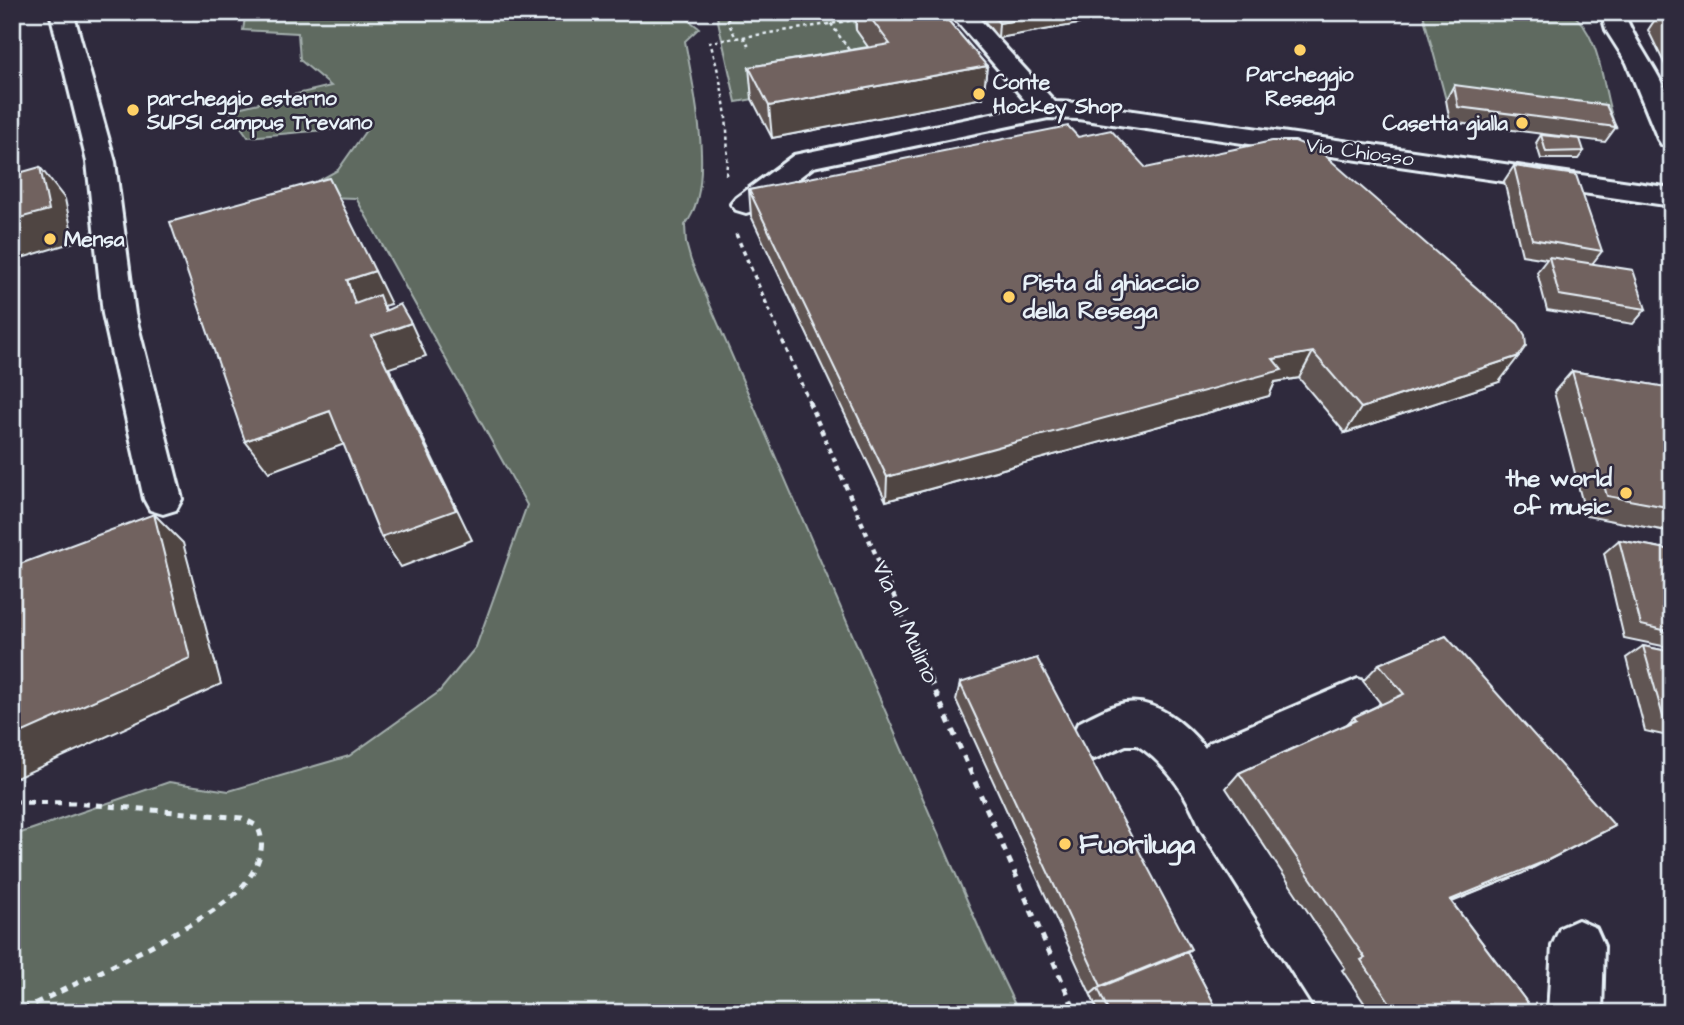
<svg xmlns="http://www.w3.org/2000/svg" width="1684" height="1025" viewBox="0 0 1684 1025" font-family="'Architects Daughter',sans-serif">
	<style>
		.green { fill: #5e6a60; stroke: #a3aeac; stroke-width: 2 }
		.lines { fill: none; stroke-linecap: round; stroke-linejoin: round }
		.minor-casing { stroke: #e8f1f8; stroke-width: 6 }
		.major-casing { stroke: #e8f1f8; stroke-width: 6 }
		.path-far3 { stroke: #e8f1f8; stroke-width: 2.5; stroke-dasharray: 3.5 3.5; stroke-linecap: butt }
		.path-far2 { stroke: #e8f1f8; stroke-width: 3.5; stroke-dasharray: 4.5 4.5; stroke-linecap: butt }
		.path-far1 { stroke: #e8f1f8; stroke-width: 4.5; stroke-dasharray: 5 5; stroke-linecap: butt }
		.path { stroke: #e8f1f8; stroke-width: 5; stroke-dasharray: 7 7; stroke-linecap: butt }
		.minor { fill: #2f2a3d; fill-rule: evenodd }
		.major { fill: #2f2a3d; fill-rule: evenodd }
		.wall { fill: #615452; stroke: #e8f1f8; stroke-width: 2 }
		.shaded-wall { fill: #4f4542; stroke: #e8f1f8; stroke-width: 2 }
		.building { fill: #71625f; stroke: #e8f1f8; stroke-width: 2 }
		.poi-dot { fill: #ffd166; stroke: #2f2a3d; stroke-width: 2.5 }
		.labels { text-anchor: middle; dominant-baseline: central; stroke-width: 5; stroke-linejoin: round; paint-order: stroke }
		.far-poi-label { font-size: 21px; font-weight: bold; fill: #e8f1f8; stroke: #2f2a3d; text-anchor: start }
		.far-street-label { font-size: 21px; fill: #e8f1f8; stroke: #2f2a3d }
		.poi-label { font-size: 24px; font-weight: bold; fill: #e8f1f8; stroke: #2f2a3d; text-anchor: start }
		.street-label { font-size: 24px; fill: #e8f1f8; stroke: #2f2a3d }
		.near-poi-label { font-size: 28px; font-weight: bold; fill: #e8f1f8; stroke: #2f2a3d; text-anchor: start }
	</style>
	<rect width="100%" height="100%" fill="#2f2a3d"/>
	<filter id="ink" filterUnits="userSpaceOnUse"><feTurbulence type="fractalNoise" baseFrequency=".0143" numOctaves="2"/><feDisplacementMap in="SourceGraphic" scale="14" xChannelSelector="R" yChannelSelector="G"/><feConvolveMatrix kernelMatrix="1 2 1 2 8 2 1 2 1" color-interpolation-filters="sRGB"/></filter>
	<g filter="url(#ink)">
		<!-- green -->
		<g class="green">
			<path d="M246,12H678L699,28L685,41C693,86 717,187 685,225L686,243L691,261L985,942L1019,1013H12V836L169,782L229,791L349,756L439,692L476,647L527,505L356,198L291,196L338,170L369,126L248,137L229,110L331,86L300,60L298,33L243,30Z"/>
			<polygon points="716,12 847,12 854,21 856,30 889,75 736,102"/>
			<path d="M1426,12H1570C1601,34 1602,86 1613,120H1596L1446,100L1423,14Z"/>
		</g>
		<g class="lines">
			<!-- minor casing -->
			<g class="minor-casing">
				<g id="minor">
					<polygon points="50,12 73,12 115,162 135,314 182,499 176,510 163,514 150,510 144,499 103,314 87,162"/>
					<polygon points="949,12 973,12 1055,102 1078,103 1672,188 1672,206 1078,119 1048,118 813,167 756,210 746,213 736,210 731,204 736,198 794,155 1030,106"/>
					<path d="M1358,679L1374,685L1380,699L1374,713L1241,775L1234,784L1237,798L1368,994L1376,1013H1318L1201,829C1188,797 1167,764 1137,745H1126L1094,759L1078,753L1071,738L1078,723C1092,716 1109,706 1125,703C1156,698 1187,725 1205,748L1209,743Z"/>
					<polygon points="1578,920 1596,928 1604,946 1602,1013 1548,1013 1552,946 1560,928"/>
				</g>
			</g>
			<!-- major casing -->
			<g class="major-casing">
				<path id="major" d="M1601,12H1624C1635,46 1663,73 1671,108C1674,119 1672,135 1672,147L1662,145L1658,139L1627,63L1606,30Z"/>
			</g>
			<!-- path-far3 -->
			<g class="path-far3">
				<polyline points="728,12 728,22 736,38"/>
				<polyline points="823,12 851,53"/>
				<polyline points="743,37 750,48"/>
				<path d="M726,175C731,129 723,86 710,42L862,19"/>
			</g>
			<!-- path-far2 -->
			<polyline class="path-far2" points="736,234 810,404"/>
			<!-- path-far1 -->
			<polyline class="path-far1" points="809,402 931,681"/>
			<!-- path -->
			<g class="path">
				<polyline points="930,679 1076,1013"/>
				<path d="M12,802L74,803L242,818L257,826C269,847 255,873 240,889C220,909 194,922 169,936C119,964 67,988 15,1013"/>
			</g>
			<!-- minor -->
			<use href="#minor" class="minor"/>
			<!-- major -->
			<use href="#major" class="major"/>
		</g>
		<!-- wall -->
		<g class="wall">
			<polygon points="847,12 941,12 987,66 983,98 772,138 752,99 749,67 868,47 856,30 856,14 849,15"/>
			<polygon points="977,12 1081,12 1079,24 998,38"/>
			<polygon points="1660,12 1672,12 1672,79 1648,30"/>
			<polygon points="1454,85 1616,127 1605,142 1450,122 1446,100"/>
			<polygon points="1541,135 1584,151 1578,159 1541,159 1536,143"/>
			<polygon points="1078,137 1146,168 1499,382 1345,433 1299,378 1275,382 1269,396 886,501 751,216 749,190"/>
			<polygon points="1514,166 1602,251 1592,264 1646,309 1633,324 1547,310 1537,272 1547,259 1522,255 1504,181"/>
			<polygon points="1572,371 1672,388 1672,532 1586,516 1554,392"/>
			<polygon points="1619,540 1672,550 1672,648 1624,638 1604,553"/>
			<polygon points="1446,636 1523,873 1452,902 1535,1013 1371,1013 1342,970 1345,968 1226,788 1239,773 1346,725 1354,717 1381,704 1363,681 1379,664"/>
			<polygon points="1643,646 1672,652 1672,737 1645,731 1626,658"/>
			<polygon points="960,683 1187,952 1219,1013 1099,1013 956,700"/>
		</g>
		<!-- shaded-wall -->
		<g class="shaded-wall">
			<polygon points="849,12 856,12 856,14 849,15"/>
			<polygon points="1065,12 1081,12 1079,24 998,38 999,23"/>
			<polygon points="987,66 983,98 772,138 769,106"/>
			<polygon points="40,167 65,199 74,242 12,261 12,220"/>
			<polygon points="375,271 391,304 384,306 395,329 411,323 426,356 389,368 472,540 401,567 381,537 355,304 347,280"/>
			<polygon points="1313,352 1299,378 1275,382 1269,396 886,501 887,477 1273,359"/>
			<polygon points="1519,356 1499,382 1345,433 1361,408"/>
			<polygon points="330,411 350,442 269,472 245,441"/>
			<polygon points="154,514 183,543 221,684 12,780 12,737"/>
			<polygon points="1615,826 1523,873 1428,911 1450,900"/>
			<polygon points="1191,949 1178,959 1098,988 1091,994 1101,986"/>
		</g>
		<!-- building -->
		<g class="building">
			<polygon points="866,12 941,12 987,66 769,106 749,67 890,44"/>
			<polygon points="990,12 1065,12 999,23"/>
			<polygon points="1454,85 1606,105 1616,127 1458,107"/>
			<polygon points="1068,126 1078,137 1111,130 1146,168 1272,141 1295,141 1320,151 1518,324 1525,335 1526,346 1519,356 1361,408 1313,352 1273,359 1282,370 887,477 749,190"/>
			<polygon points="1541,135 1580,139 1584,151 1546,152"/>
			<polygon points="1514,166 1576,175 1602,251 1532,239"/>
			<polygon points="40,167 49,210 12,220 12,175"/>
			<polygon points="329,178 375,271 347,280 355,304 379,295 385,311 400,304 411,323 372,336 456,510 381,537 330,411 245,441 170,222"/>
			<polygon points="1549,257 1633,270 1646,309 1559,295"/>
			<polygon points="1572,371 1672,388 1672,508 1607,496"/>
			<polygon points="154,514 190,658 12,737 12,567"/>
			<polygon points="1619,540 1672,550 1672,632 1641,625"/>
			<polygon points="1446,636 1615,826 1548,860 1450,900 1535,1013 1397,1013 1361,960 1365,958 1239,773 1356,720 1354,717 1404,694 1379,664"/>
			<polygon points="1643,646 1672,652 1672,722 1664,720"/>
			<polygon points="1037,658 1191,949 1101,986 960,683"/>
			<polygon points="1187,952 1219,1013 1109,1013 1098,988"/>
		</g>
	</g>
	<!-- markers -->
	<g class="poi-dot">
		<circle cx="1300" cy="50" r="7"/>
		<circle cx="979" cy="94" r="7"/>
		<circle cx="133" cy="110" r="7"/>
		<circle cx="1522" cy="123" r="7"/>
		<circle cx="50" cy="239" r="7"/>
		<circle cx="1009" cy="297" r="7"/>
		<circle cx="1626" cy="493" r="7"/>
		<circle cx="1065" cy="844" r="7"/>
	</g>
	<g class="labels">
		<!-- far-poi labels -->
		<g class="far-poi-label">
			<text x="1300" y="74" text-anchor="middle">Parcheggio<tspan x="1300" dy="24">Resega</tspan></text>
			<text x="993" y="82">Conte<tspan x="993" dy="24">Hockey Shop</tspan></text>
			<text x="147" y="98">parcheggio esterno<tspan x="147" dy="24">SUPSI campus Trevano</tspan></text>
			<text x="1508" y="123" text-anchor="end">Casetta gialla</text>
			<text x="64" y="239">Mensa</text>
		</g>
		<!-- far-street labels -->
		<g class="far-street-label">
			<text transform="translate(1360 152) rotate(8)">Via Chiosso</text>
		</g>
		<!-- poi labels -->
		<g class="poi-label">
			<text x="1023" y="283">Pista di ghiaccio<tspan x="1023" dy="28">della Resega</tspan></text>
			<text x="1612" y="479" text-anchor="end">the world<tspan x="1612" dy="28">of music</tspan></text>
		</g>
		<!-- street labels -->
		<g class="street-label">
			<text transform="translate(905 622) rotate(66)">Via al Mulino</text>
		</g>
		<!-- near-poi labels -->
		<g class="near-poi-label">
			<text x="1079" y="844">Fuoriluga</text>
		</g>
	</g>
	<!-- margin -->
	<rect width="1684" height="1025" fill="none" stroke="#2f2a3d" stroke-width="42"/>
	<rect x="21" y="21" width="1642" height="983" fill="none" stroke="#e8f1f8" stroke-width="2.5" filter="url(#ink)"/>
</svg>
